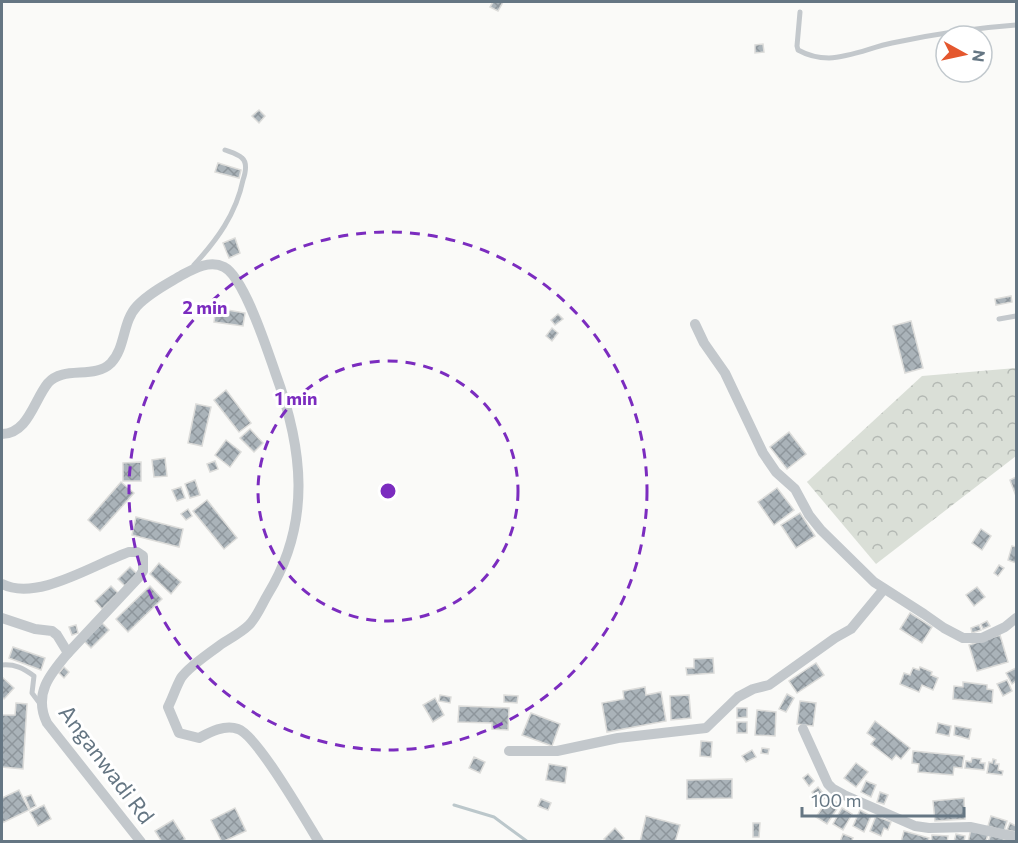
<svg xmlns="http://www.w3.org/2000/svg" width="1018" height="843" viewBox="0 0 1018 843" font-family="Commissioner,sans-serif">
	<style>
		.forest { fill: url(#forest-crowns) }
		.lines { fill: none; stroke-linecap: round; stroke-linejoin: round }
		.stream { stroke: #bbc7cb; stroke-width: 3 }
		.building { fill: url(#building-cross-hatch); stroke: #dcdcda; stroke-width: 1.5 }
		.lane { stroke: #c3c8cc; stroke-width: 5 }
		.street { stroke: #c3c8cc; stroke-width: 10 }
		.ring { fill: none; stroke: #7b2cbf; stroke-width: 3; stroke-dasharray: 10 8 }
		.labels { text-anchor: middle; dominant-baseline: central; stroke-width: 6; stroke-linejoin: round; paint-order: stroke }
		.street-label { font-size: 22px; fill: #657683; stroke: #fff }
		.centre { fill: #7b2cbf; stroke: #fff; stroke-width: 3 }
		.ring-label { font-size: 18px; text-anchor: middle; font-weight: bold; fill: #7b2cbf; stroke: #fff; stroke-width: 6; stroke-linejoin: round; paint-order: stroke }
	</style>
	<defs>
		<pattern id="forest-crowns" width="20" height="18" patternUnits="userSpaceOnUse" patternTransform="scale(1.5)"><rect width="20" height="18" fill="#dadfd7"/><path d="M2 6a3 3 0 1 1 6 0M12 15a3 3 0 1 1 6 0" fill="none" stroke="#b4b9b4"/></pattern>
		<pattern id="building-cross-hatch" width="8" height="8" patternUnits="userSpaceOnUse" patternTransform="scale(1.5)"><rect width="8" height="8" fill="#aab3b9"/><path d="M0 0l8 8M0 8l8-8" fill="none" stroke="#8e969c"/></pattern>
	</defs>
	<rect width="100%" height="100%" fill="#fafaf8"/>
	<!-- forest -->
	<polygon class="forest" points="1016,368 1016,456 876,564 807,482 922,376"/>
	<g class="lines">
		<!-- stream -->
		<polyline class="stream" points="454,805 494,817 528,842"/>
	</g>
	<!-- building -->
	<g class="building">
		<polygon points="493,2 503,2 498,11 490,7"/>
		<polygon points="763,44 764,52 755,53 755,45"/>
		<polygon points="259,110 265,116 259,123 252,116"/>
		<polygon points="218,163 241,170 239,178 215,172"/>
		<polygon points="235,238 240,253 229,258 223,243"/>
		<polygon points="1011,296 1012,302 996,305 995,299"/>
		<polygon points="216,308 245,313 243,326 214,322"/>
		<polygon points="558,314 563,319 555,325 551,320"/>
		<polygon points="911,321 923,368 905,373 893,326"/>
		<polygon points="552,328 558,333 552,341 546,336"/>
		<polygon points="226,390 251,423 239,432 214,400"/>
		<polygon points="196,404 211,407 202,446 188,443"/>
		<polygon points="250,429 263,443 254,452 240,438"/>
		<polygon points="789,432 806,454 787,469 770,447"/>
		<polygon points="226,440 241,452 230,467 215,455"/>
		<polygon points="165,458 167,476 154,477 152,460"/>
		<polygon points="215,461 218,469 210,472 207,464"/>
		<polygon points="141,462 141,481 123,481 123,463"/>
		<polygon points="1016,477 1016,496 1010,480"/>
		<polygon points="195,480 200,495 190,498 185,484"/>
		<polygon points="121,482 134,493 100,531 88,520"/>
		<polygon points="181,487 185,498 177,501 172,490"/>
		<polygon points="777,488 794,510 774,525 758,502"/>
		<polygon points="207,500 237,538 224,549 193,511"/>
		<polygon points="188,509 192,516 186,520 181,514"/>
		<polygon points="800,513 815,536 796,548 781,525"/>
		<polygon points="136,517 183,529 179,547 132,535"/>
		<polygon points="981,529 991,536 982,550 972,543"/>
		<polygon points="1012,546 1016,547 1016,563 1008,560"/>
		<polygon points="159,563 181,582 171,594 150,574"/>
		<polygon points="999,565 1004,568 998,576 994,573"/>
		<polygon points="130,567 137,574 125,586 118,579"/>
		<polygon points="111,586 118,593 102,609 95,601"/>
		<polygon points="150,586 162,599 128,632 116,619"/>
		<polygon points="977,587 985,597 974,606 966,595"/>
		<polygon points="910,613 932,627 922,643 900,629"/>
		<polygon points="987,621 990,626 983,629 981,624"/>
		<polygon points="102,623 109,630 91,648 84,641"/>
		<polygon points="76,625 78,633 72,635 69,627"/>
		<polygon points="979,625 981,630 972,633 971,628"/>
		<polygon points="1000,635 1008,662 977,671 969,645"/>
		<polygon points="13,647 45,658 41,670 9,658"/>
		<polygon points="713,658 714,673 687,675 686,668 694,668 694,659"/>
		<polygon points="816,663 824,675 797,693 789,681"/>
		<polygon points="64,667 69,672 64,678 59,673"/>
		<polygon points="920,667 932,672 931,675 938,678 933,690 922,685 919,692 900,684 904,673 910,675 913,668 919,670"/>
		<polygon points="1016,668 1016,681 1012,684 1006,673"/>
		<polygon points="2,677 14,688 4,699 2,697"/>
		<polygon points="1007,680 1012,691 1003,696 997,684"/>
		<polygon points="963,682 987,685 987,689 993,690 992,703 953,699 954,686 963,687"/>
		<polygon points="645,687 646,695 661,692 666,721 607,732 602,703 624,699 623,691"/>
		<polygon points="787,694 794,698 786,712 779,709"/>
		<polygon points="440,695 451,697 450,703 439,701"/>
		<polygon points="504,695 518,696 517,703 504,702"/>
		<polygon points="689,695 691,718 671,720 670,696"/>
		<polygon points="435,698 444,715 433,722 423,705"/>
		<polygon points="800,701 816,703 813,726 797,724"/>
		<polygon points="16,703 27,704 23,769 2,767 2,715 15,715"/>
		<polygon points="459,706 509,708 508,730 492,729 492,723 458,722"/>
		<polygon points="737,708 747,708 747,717 737,718"/>
		<polygon points="757,710 776,712 775,736 755,735"/>
		<polygon points="531,713 560,724 552,746 522,735"/>
		<polygon points="875,721 910,748 901,759 896,755 892,760 871,744 875,739 867,733"/>
		<rect x="737" y="722" width="10" height="11"/>
		<polygon points="938,723 951,726 949,736 936,733"/>
		<polygon points="955,726 971,729 969,739 954,735"/>
		<polygon points="701,741 712,742 711,757 700,756"/>
		<polygon points="762,748 769,749 768,754 761,753"/>
		<polygon points="752,750 756,757 746,762 742,756"/>
		<polygon points="913,751 964,756 962,768 954,767 953,775 918,772 919,764 912,763"/>
		<polygon points="474,757 485,762 480,773 469,768"/>
		<polygon points="972,758 981,759 980,763 985,763 984,770 965,768 966,761 971,762"/>
		<polygon points="993,759 996,760 995,764 999,764 998,770 1003,771 1002,775 987,773 989,762 992,763"/>
		<polygon points="856,763 868,772 856,787 844,778"/>
		<polygon points="549,764 567,767 565,783 546,780"/>
		<polygon points="808,774 814,781 809,786 803,778"/>
		<polygon points="732,779 732,798 687,799 687,780"/>
		<polygon points="866,781 876,785 871,797 861,792"/>
		<polygon points="818,787 826,797 820,802 812,792"/>
		<polygon points="19,790 29,810 2,823 2,798"/>
		<polygon points="880,792 888,795 884,804 877,802"/>
		<polygon points="31,795 36,806 30,809 25,797"/>
		<polygon points="829,798 840,804 827,824 816,817"/>
		<polygon points="964,798 965,819 935,821 933,801"/>
		<polygon points="541,799 551,803 548,810 538,806"/>
		<polygon points="44,805 51,819 38,826 30,812"/>
		<polygon points="235,808 246,831 222,842 211,820"/>
		<polygon points="842,808 852,814 843,830 833,824"/>
		<polygon points="860,810 871,816 864,832 853,826"/>
		<polygon points="646,816 680,825 675,842 640,842"/>
		<polygon points="876,816 891,822 888,830 884,828 881,836 870,831"/>
		<polygon points="991,816 1007,821 1004,831 988,826"/>
		<polygon points="173,820 185,839 182,842 162,842 155,831"/>
		<polygon points="753,823 760,823 759,837 753,837"/>
		<polygon points="1010,823 1016,826 1016,832 1007,830"/>
		<polygon points="615,828 624,838 620,842 607,842 604,839"/>
		<polygon points="971,829 988,834 986,841 968,842"/>
		<polygon points="904,831 929,838 928,842 901,842"/>
		<polygon points="843,834 853,838 851,842 840,842"/>
		<polygon points="956,834 965,836 964,842 954,842"/>
		<polygon points="991,834 1004,839 1003,842 988,842"/>
		<polygon points="932,835 948,836 947,842 931,842"/>
	</g>
	<g class="lines">
		<!-- lane -->
		<g class="lane">
			<path d="M800,12L797,46L798,50C807,55 819,58 829,58C851,57 872,47 892,43C934,34 974,28 1016,25"/>
			<path d="M194,265C217,240 236,214 243,180C245,174 248,163 242,158C238,154 230,152 225,150"/>
			<polyline points="999,319 1016,316"/>
			<path d="M2,665C15,664 23,668 34,676L32,693L41,705"/>
		</g>
		<!-- street -->
		<g class="street">
			<polyline points="695,324 704,343 725,373 763,453 776,472 795,489 809,515 821,530 874,582 924,614 944,628 963,638 982,638 1005,627 1016,618"/>
			<path d="M2,434C28,434 34,400 48,383C64,365 94,380 111,363C126,347 122,322 137,306C149,293 167,284 182,275C195,268 210,260 224,267C244,277 267,349 275,372C303,448 312,522 268,594C262,604 257,617 249,625C242,632 231,638 223,643C212,651 188,667 181,678C176,687 173,697 168,707L179,733L199,738C210,732 225,724 238,729C257,735 306,821 319,842"/>
			<path d="M2,584C37,602 94,564 129,552H137L143,556V571L139,577L68,653"/>
			<path d="M2,618L35,629L52,631L57,635L68,653C50,674 33,694 47,723L141,842"/>
			<polyline points="803,729 828,784 833,789 844,795 915,826 929,828 970,827 1016,837"/>
			<polyline points="509,751 557,751 618,738 706,728 738,697 753,689 769,685 835,638 851,629 884,589"/>
		</g>
	</g>
	<!-- distance rings -->
	<g class="ring">
		<circle cx="388" cy="491" r="130"/>
		<circle cx="388" cy="491" r="259"/>
	</g>
	<g class="labels">
		<!-- street labels -->
		<g class="street-label">
			<text transform="translate(107 764) rotate(53)">Anganwadi Rd</text>
		</g>
	</g>
	<circle cx="388" cy="491" r="9" class="centre"/>
	<g class="ring-label">
		<text x="205" y="314">2 min</text>
		<text x="296" y="405">1 min</text>
	</g>
	<!-- border -->
	<rect width="1018" height="843" fill="none" stroke="#657683" stroke-width="6"/>
	<!-- north arrow -->
	<g transform="translate(964 54) rotate(98)"><circle r="28" fill="#ffffff" stroke="#c1c8cd" stroke-width="1.5"/>
	<path d="M0-4.5L10 22L0 15L-10 22Z" fill="#e4572e"/>
	<text y="-9" font-size="16" font-weight="bold" text-anchor="middle" fill="#657683">N</text>
	</g>
	<!-- scale -->
	<path d="M802 807v9h162v-9" fill="none" stroke="#657683" stroke-width="3"/>
	<text x="811" y="807" font-size="18" fill="#657683" stroke="#ffffff" stroke-width="4.5" paint-order="stroke">100 m</text>
</svg>
